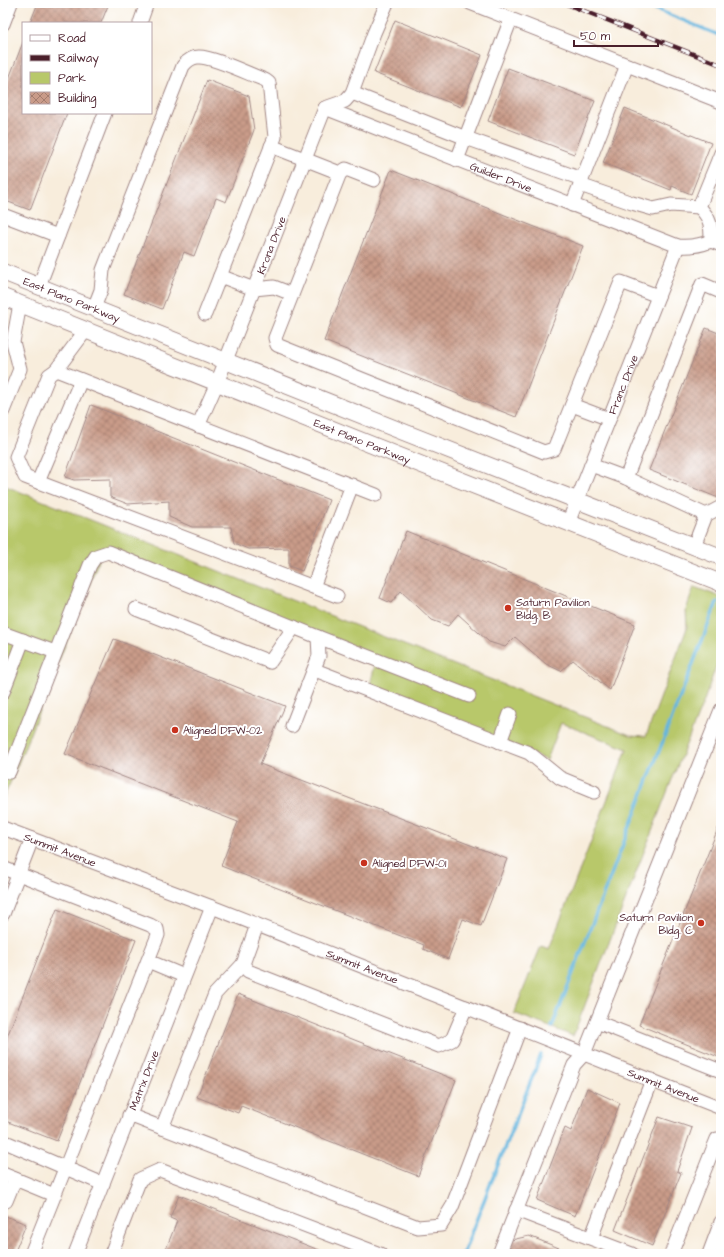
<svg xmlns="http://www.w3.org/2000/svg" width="724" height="1257" viewBox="0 0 724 1257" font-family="'Architects Daughter',sans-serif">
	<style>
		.green { fill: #b8c86a; stroke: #81744a }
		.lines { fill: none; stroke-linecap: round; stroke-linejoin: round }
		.stream { stroke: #63b6df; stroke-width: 3.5 }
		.building { fill: url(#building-cross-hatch) }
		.minor-casing { stroke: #a18684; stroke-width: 15 }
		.major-casing { stroke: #a18684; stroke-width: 18 }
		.minor { stroke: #fff; stroke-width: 13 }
		.major { stroke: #fff; stroke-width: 16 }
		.rail-casing { stroke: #4a1f2b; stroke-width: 4.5 }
		.rail { stroke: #fff; stroke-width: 3; stroke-dasharray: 9; stroke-linecap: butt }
		.poi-dot { fill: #c8321e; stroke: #fff; stroke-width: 1.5 }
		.labels { text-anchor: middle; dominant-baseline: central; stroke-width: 4; stroke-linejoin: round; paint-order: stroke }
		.street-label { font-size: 11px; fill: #4a1f2b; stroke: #fff }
		.poi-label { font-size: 11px; fill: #4a1f2b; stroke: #fff; text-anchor: start }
	</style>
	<defs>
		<pattern id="building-cross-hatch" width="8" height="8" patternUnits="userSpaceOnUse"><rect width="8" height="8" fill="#c99b89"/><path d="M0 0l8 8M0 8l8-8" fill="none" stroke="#a57e70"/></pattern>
	</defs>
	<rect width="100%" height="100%" fill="#fff"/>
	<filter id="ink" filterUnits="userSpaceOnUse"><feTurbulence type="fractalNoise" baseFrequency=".025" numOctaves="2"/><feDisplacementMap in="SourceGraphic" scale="8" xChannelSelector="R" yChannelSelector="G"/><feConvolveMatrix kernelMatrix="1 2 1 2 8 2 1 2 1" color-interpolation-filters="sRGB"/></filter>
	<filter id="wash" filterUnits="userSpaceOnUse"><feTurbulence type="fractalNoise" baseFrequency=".012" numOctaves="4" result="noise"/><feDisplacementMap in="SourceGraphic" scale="16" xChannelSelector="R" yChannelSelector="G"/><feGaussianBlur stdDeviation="0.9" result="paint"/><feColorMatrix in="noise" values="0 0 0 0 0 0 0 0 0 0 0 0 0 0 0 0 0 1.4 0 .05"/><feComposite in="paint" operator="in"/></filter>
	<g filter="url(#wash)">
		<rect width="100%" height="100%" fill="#f8eddc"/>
		<!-- green -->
		<polygon class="green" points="3,485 630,735 646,736 687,628 686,610 694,587 721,597 721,652 705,698 671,782 573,1036 514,1013 541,946 549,949 627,749 561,723 547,760 369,689 376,661 103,550 14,774 3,799"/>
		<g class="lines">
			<!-- stream -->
			<g class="stream">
				<polyline points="641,3 721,36"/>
				<polyline points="552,1027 717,602"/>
				<polyline points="463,1254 541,1055"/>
			</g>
		</g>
		<g id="blocks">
			<!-- building -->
			<g class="building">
				<polygon points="38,3 109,3 101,23 30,23"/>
				<polygon points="395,20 482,55 461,107 374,73"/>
				<polygon points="23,42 23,113 67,113 30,210 3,200 3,94"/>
				<polygon points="508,68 595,101 574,154 488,121"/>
				<polygon points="207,80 249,96 254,130 226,202 216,198 194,256 184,252 162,309 124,294"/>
				<polygon points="625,108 711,143 691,194 672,186 671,190 603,163"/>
				<polygon points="391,170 583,246 516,417 324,341"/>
				<polygon points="706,328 721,334 721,499 649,470"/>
				<polygon points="91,405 329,500 302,571 289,566 289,548 248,549 234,543 231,527 192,527 169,517 169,501 128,504 110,497 110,479 74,480 65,477"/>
				<polygon points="406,531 635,624 610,690 573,660 561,671 546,664 515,637 505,647 489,642 458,614 448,626 432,620 401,591 391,603 380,598"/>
				<polygon points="114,639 285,706 260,764 507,859 481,926 463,919 448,959 423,949 424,945 221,866 238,822 65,754"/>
				<polygon points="721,821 721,1058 639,1025"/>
				<polygon points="57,909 136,940 57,1141 3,1120 3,1047"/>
				<polygon points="238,994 456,1080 418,1176 241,1106 238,1113 197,1097"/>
				<polygon points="587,1088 620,1103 575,1216 537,1200 565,1128 571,1131"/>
				<polygon points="659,1117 692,1128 677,1171 681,1173 652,1246 615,1230"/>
				<polygon points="179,1195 329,1254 164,1254 177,1221 170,1218"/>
				<polygon points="3,1215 26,1224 14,1254 3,1254"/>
				<polygon points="529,1236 574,1254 502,1254 507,1241"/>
			</g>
		</g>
	</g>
	<g filter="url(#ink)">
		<use href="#blocks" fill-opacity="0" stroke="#a18684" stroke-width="1"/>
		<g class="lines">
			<!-- minor casing -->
			<g class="minor-casing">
				<g id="minor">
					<polyline points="470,3 721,102"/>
					<polyline points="140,23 147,3"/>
					<polyline points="3,24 11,3"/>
					<polyline points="352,93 466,138 582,179"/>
					<path id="s1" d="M325,108L678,246C690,247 699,246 711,241L721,245"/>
					<polyline points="325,108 345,101 352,93 374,33 387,3"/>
					<polyline points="271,146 340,173 346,169 374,180"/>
					<polyline points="457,160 511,19"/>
					<polyline points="340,173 275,338 277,345 544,452 554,449 621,282 658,296"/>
					<polyline points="580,185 632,203 653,209 671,205 699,207"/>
					<polyline points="572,205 627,65"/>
					<polyline points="3,215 58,236"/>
					<path d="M711,241C711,225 711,219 699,207L721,153"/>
					<polyline points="220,276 254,289 274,287 292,294"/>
					<polyline points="39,286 105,113"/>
					<path d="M94,308L101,290L103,270L183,66C187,61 191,57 198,57C212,56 251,75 265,80L269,83L275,137L205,314"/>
					<polyline points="86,330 56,370 49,375 16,457 25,477 337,596"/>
					<polyline points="56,370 376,495"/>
					<polyline points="572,405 609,419"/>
					<polyline points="3,411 20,369 13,342 20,304"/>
					<path id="s2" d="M198,426L217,383L325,108"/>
					<polyline points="591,465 626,478 702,284 721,292"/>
					<polyline points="626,478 706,515"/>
					<polyline points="38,482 81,380"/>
					<path id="s3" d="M568,523L678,246"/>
					<polyline points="694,546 706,515 721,507"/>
					<polyline points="313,587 352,485"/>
					<polyline points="136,609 270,662 294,627"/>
					<polyline points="3,633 55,652"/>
					<polyline points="318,637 469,696"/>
					<polyline points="315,670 529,753 560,778 594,792"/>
					<polyline points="3,692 23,640"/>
					<polyline points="500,742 510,714"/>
					<polyline points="3,770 9,772 90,565 96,556 108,552 318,637 319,656 292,726"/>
					<path id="s4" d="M3,828L212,907L721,1108"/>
					<polyline points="3,868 150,925 157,929 158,935 31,1254"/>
					<polyline points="3,914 32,839"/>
					<polyline points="257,925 243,964 248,971 439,1046 452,1040 466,1007"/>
					<polyline points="148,961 184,976"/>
					<polyline points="597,1022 721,1071"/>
					<polyline points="129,1115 418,1227 441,1225 452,1207 520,1028"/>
					<polyline points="162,1128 215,994 243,964"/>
					<polyline points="3,1141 103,1184"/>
					<polyline points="3,1174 54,1195"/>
					<polyline points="3,1200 6,1201 15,1179"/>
					<polyline points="516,1210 632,1254"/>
					<polyline points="591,1238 652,1080"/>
					<path id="s5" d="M75,1254L212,907"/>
					<polyline points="111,1254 140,1179 160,1170 380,1254"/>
					<polyline points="499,1254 574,1065 584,1054 721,710"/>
					<polyline points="671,1254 717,1139 721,1140"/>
					<polyline points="709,1254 721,1222"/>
				</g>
			</g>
			<!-- major casing -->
			<g class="major-casing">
				<g id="major">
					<path id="s6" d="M3,272L401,431L721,557"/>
					<path id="s7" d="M3,297L392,453L721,583"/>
				</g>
			</g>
			<!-- minor -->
			<use href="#minor" class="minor"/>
			<!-- major -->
			<use href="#major" class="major"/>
			<!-- rail casing -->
			<g class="rail-casing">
				<polyline id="rail" points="564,3 721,65"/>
			</g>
			<!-- rail -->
			<use href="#rail" class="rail"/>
		</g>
	</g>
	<!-- markers -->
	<g class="poi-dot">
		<circle cx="508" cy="608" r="4"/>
		<circle cx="175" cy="730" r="4"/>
		<circle cx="364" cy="863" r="4"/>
		<circle cx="701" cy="923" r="4"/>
	</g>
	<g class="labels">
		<!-- street labels -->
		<g class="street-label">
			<text stroke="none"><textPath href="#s1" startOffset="189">Guilder Drive</textPath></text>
			<text stroke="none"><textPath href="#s2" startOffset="195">Krona Drive</textPath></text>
			<text stroke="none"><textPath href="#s6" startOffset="74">East Plano Parkway</textPath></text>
			<text stroke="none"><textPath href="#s3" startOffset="149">Franc Drive</textPath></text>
			<text stroke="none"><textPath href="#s7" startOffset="387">East Plano Parkway</textPath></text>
			<text stroke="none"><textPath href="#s4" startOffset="61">Summit Avenue</textPath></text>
			<text stroke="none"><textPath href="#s4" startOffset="385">Summit Avenue</textPath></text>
			<text stroke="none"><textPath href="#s5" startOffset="187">Matrix Drive</textPath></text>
			<text stroke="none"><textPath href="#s4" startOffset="709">Summit Avenue</textPath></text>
		</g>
		<!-- poi labels -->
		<g class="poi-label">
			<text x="516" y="602">Saturn Pavilion<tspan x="516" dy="13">Bldg. B</tspan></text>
			<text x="183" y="730">Aligned DFW-02</text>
			<text x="372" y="863">Aligned DFW-01</text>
			<text x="693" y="917" text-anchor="end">Saturn Pavilion<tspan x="693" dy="13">Bldg. C</tspan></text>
		</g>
	</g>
	<!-- margin -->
	<rect width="724" height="1257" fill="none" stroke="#fff" stroke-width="16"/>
	<!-- legend -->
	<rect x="22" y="22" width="130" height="92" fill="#ffffff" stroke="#b7a5aa"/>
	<rect x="30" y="35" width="20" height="6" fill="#ffffff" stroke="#b7a5aa"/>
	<text x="58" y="42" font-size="12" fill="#4a1f2b">Road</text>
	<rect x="30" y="55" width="20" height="6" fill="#4a1f2b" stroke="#b7a5aa"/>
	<text x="58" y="62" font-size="12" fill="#4a1f2b">Railway</text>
	<rect x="30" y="72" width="20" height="12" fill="#b8c86a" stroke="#b7a5aa"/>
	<text x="58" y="82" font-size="12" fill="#4a1f2b">Park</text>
	<rect x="30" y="92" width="20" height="12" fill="url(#building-cross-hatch)" stroke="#b7a5aa"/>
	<text x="58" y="102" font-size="12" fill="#4a1f2b">Building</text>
	<!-- scale -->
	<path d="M574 40v6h84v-6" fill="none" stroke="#4a1f2b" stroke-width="2"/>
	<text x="580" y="40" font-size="12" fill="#4a1f2b" stroke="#ffffff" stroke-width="3" paint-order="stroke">50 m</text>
</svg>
